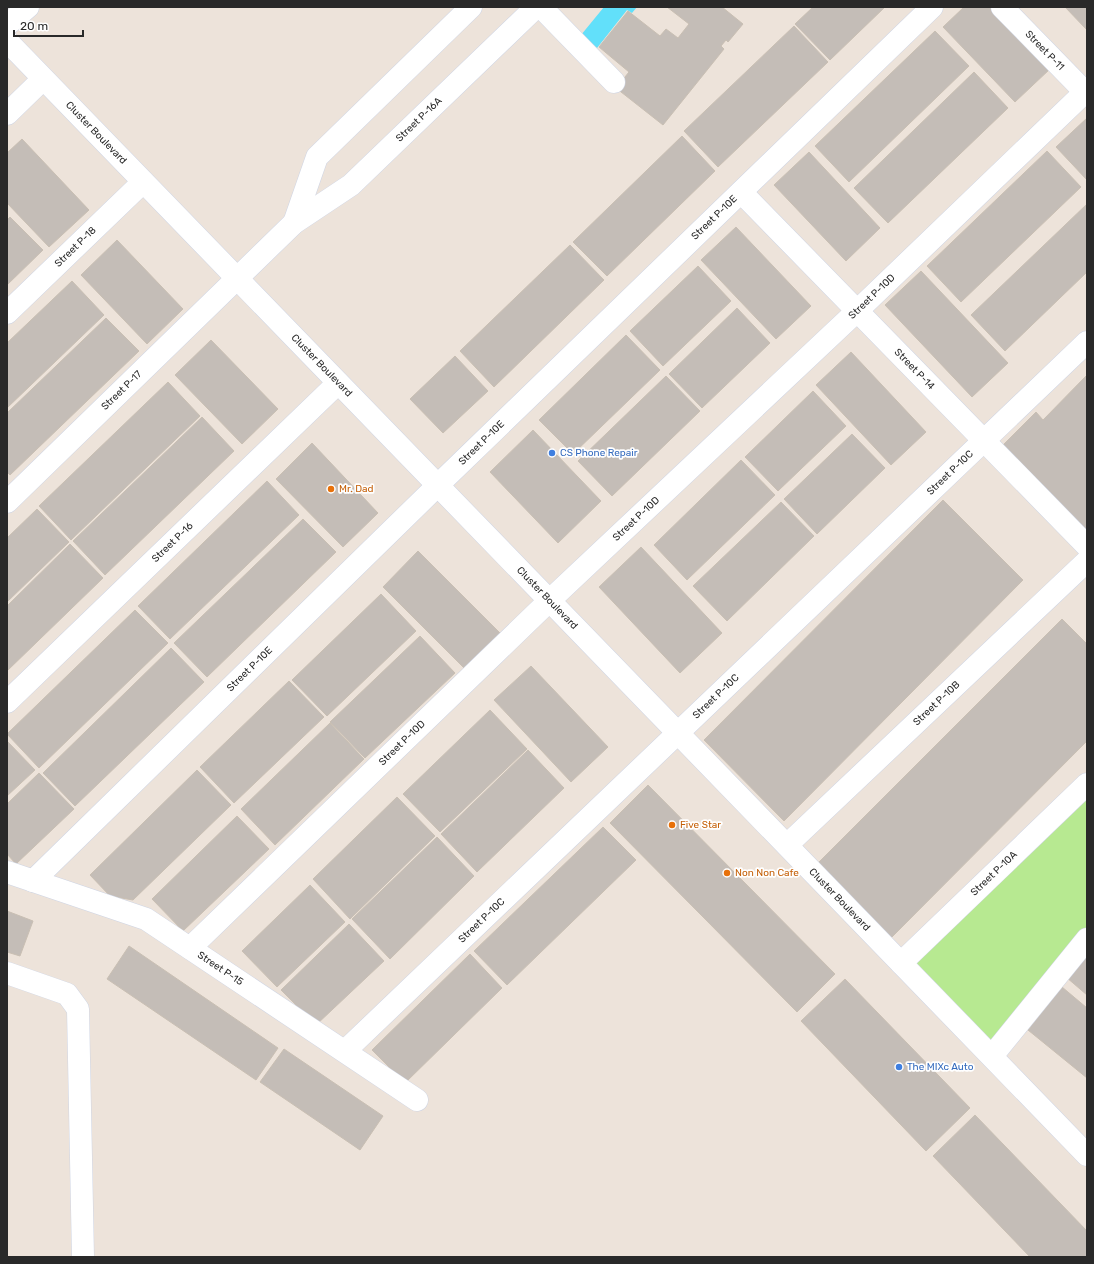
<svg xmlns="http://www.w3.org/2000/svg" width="1094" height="1264" viewBox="0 0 1094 1264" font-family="Rubik,sans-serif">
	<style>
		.green { fill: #b7e991 }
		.water { fill: #62e0fa }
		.building { fill: #c4bdb7; stroke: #c9bfb3 }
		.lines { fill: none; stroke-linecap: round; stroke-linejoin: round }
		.minor-casing { stroke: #cfd5e4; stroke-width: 23 }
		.minor { stroke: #fff; stroke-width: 22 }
		.shop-dot { fill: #3f7fe0; stroke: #fff; stroke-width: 1.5 }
		.food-dot { fill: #e8710a; stroke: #fff; stroke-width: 1.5 }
		.labels { text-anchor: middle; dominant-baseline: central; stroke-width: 3.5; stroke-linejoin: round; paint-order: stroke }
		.street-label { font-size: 10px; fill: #292929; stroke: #fff }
		.shop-label { font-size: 10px; fill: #366cbe; stroke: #fff; text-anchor: start }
		.food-label { font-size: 10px; fill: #c56008; stroke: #fff; text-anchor: start }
	</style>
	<rect width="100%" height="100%" fill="#ede3da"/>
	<!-- green -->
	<polygon class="green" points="1087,784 1087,939 992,1056 901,963"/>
	<!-- water -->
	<polygon class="water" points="604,7 637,7 632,13 627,10 597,48 581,35"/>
	<!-- building -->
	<g class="building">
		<polygon points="667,7 722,7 743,24 728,42 726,40 721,46 724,49 663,125 616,88 629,72 599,47 628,11 660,36 666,29 678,38 689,24"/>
		<polygon points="813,7 885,7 830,60 795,24"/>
		<polygon points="964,7 990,7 1050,69 1015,102 943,27"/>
		<polygon points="1065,7 1087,7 1087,30"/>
		<polygon points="794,26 828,62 718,167 684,131"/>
		<polygon points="935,31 969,66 849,182 815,146"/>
		<polygon points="974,72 1008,108 888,223 854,188"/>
		<polygon points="1087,118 1087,180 1056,147"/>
		<polygon points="682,136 715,171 607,276 573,242"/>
		<polygon points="22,139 89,210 49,247 7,203 7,153"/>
		<polygon points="1047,151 1081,187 961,302 927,266"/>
		<polygon points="809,152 880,228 846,261 774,185"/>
		<polygon points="1087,204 1087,272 1005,351 971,315"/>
		<polygon points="10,217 43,250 7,285 7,220"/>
		<polygon points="736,227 811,306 776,339 701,260"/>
		<polygon points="117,240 183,309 147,344 81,275"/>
		<polygon points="570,245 604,280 494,387 460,351"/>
		<polygon points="698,266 731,301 663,366 630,331"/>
		<polygon points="921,271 1008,363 972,397 885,305"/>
		<polygon points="72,281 104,315 7,408 7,343"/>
		<polygon points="737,308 770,343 702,408 669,374"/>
		<polygon points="106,318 139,351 10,475 7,472 7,413"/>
		<polygon points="626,335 660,370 573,454 539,420"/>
		<polygon points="211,340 278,409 242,444 175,375"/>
		<polygon points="851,352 926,432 891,465 816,385"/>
		<polygon points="455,356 488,391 443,433 410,399"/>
		<polygon points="1087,375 1087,529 1081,535 996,452 1036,412 1043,420"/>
		<polygon points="666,376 700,411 612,496 578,461"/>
		<polygon points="168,382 200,416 71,540 39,506"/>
		<polygon points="813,391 846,426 778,491 745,457"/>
		<polygon points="202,417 234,451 105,575 73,541"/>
		<polygon points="533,430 601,501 558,543 490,472"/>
		<polygon points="852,434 885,468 817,534 784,499"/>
		<polygon points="312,443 378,513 343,547 276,479"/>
		<polygon points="741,460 775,495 687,580 654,545"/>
		<polygon points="267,481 299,515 170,639 138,606"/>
		<polygon points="943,500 1023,580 784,821 704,740"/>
		<polygon points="781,502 814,536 727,621 693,586"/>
		<polygon points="37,509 69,542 7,602 7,538"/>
		<polygon points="303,519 336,552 207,677 174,643"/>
		<polygon points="70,544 103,578 7,671 7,606"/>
		<polygon points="641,547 722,633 680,673 599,587"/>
		<polygon points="418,551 500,633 464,668 383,587"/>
		<polygon points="381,594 416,631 327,716 292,680"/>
		<polygon points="135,610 168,643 39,768 7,734"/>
		<polygon points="1062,619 1087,644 1087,741 890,939 816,865"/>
		<polygon points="420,636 455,673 365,758 330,722"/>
		<polygon points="171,648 204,682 75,806 43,773"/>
		<polygon points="531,666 608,747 571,782 494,700"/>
		<polygon points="289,681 324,717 234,803 200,767"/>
		<polygon points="490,710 527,749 440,832 403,794"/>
		<polygon points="330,723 364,759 275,845 241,809"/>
		<polygon points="7,741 35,770 7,796"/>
		<polygon points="528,750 564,788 477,872 441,834"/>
		<polygon points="197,770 231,805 133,900 110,896 90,875"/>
		<polygon points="39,773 74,809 16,864 7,854 7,804"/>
		<polygon points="648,785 835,974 797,1012 610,823"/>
		<polygon points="397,797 435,836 350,919 313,879"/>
		<polygon points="237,816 269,849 183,931 152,899"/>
		<polygon points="603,827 636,860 507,985 474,951"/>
		<polygon points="437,837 474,876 390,959 352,919"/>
		<polygon points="310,885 345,922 277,987 242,951"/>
		<polygon points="7,911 33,921 20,956 7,952"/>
		<polygon points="349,924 384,961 316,1025 281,990"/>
		<polygon points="129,946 278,1048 256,1080 107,979"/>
		<polygon points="1087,951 1087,995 1066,977"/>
		<polygon points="470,954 502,988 405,1083 372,1050"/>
		<polygon points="845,979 970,1108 926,1151 801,1021"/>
		<polygon points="1062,987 1087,1008 1087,1078 1028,1030"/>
		<polygon points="284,1049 383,1116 360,1150 260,1082"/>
		<polygon points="975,1115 1087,1231 1087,1257 1030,1257 933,1156"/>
	</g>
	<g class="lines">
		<!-- minor casing -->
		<g class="minor-casing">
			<g id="minor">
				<polyline points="541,7 614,82"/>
				<path id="s1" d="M1002,7L1087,94"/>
				<polyline points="7,25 28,7"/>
				<path id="s2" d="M7,41L1087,1155"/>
				<polyline points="7,114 43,79"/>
				<path id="s3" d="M741,192L1087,546"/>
				<polyline points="294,223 317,157 471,7"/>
				<path id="s4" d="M7,313L143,182"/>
				<path id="s5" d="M7,502L294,223L351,185L536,7"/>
				<path id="s6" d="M7,702L338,383"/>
				<path id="s7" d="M787,845L1087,561"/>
				<path id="s8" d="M7,872L146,919L417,1100"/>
				<path id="s9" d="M33,881L438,485L932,7"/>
				<path id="s10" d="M190,948L549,601L857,311L1085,92"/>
				<path id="s11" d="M901,963L1087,784"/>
				<polyline points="7,973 67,994 78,1009 83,1257"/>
				<path id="s12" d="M345,1051L1087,342"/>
				<polyline points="992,1056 1087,939"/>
			</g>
		</g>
		<!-- minor -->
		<use href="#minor" class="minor"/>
	</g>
	<!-- markers -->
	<g class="shop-dot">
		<circle cx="552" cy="453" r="4"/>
		<circle cx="899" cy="1067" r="4"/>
	</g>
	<g class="food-dot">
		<circle cx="331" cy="489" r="4"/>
		<circle cx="672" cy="825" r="4"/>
		<circle cx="727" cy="873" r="4"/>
	</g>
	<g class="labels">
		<!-- street labels -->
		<g class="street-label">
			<text stroke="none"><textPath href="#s1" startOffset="61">Street P-11</textPath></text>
			<text stroke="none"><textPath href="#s5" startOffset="563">Street P-16A</textPath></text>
			<text stroke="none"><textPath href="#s2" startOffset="128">Cluster Boulevard</textPath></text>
			<text stroke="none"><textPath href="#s9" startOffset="951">Street P-10E</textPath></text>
			<text stroke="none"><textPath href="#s4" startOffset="95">Street P-18</textPath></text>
			<text stroke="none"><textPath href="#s10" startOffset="943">Street P-10D</textPath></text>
			<text stroke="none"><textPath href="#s2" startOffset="452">Cluster Boulevard</textPath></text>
			<text stroke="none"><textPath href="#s3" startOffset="248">Street P-14</textPath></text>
			<text stroke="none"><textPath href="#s5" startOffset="160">Street P-17</textPath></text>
			<text stroke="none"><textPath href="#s9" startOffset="627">Street P-10E</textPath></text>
			<text stroke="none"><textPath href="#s12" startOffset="837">Street P-10C</textPath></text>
			<text stroke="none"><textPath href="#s10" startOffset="619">Street P-10D</textPath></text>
			<text stroke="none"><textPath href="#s6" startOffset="230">Street P-16</textPath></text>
			<text stroke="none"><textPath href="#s2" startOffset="776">Cluster Boulevard</textPath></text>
			<text stroke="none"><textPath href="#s9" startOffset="303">Street P-10E</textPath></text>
			<text stroke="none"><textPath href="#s12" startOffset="513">Street P-10C</textPath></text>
			<text stroke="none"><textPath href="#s7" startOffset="206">Street P-10B</textPath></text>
			<text stroke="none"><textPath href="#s10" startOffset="295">Street P-10D</textPath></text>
			<text stroke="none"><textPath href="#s11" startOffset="129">Street P-10A</textPath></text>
			<text stroke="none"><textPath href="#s2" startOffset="1196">Cluster Boulevard</textPath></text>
			<text stroke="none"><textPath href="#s12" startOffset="189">Street P-10C</textPath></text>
			<text stroke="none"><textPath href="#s8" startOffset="236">Street P-15</textPath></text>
		</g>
		<!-- shop labels -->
		<g class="shop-label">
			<text x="560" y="453">CS Phone Repair</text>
			<text x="907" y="1067">The MIXc Auto</text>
		</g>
		<!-- food labels -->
		<g class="food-label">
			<text x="339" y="489">Mr. Dad</text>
			<text x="680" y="825">Five Star</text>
			<text x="735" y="873">Non Non Cafe</text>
		</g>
	</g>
	<!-- border -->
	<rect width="1094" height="1264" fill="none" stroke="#292929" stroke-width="16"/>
	<!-- scale -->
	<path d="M14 30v6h69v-6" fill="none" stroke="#292929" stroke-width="2"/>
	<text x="20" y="30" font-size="12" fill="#292929" stroke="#ffffff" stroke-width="3" paint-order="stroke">20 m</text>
</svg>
